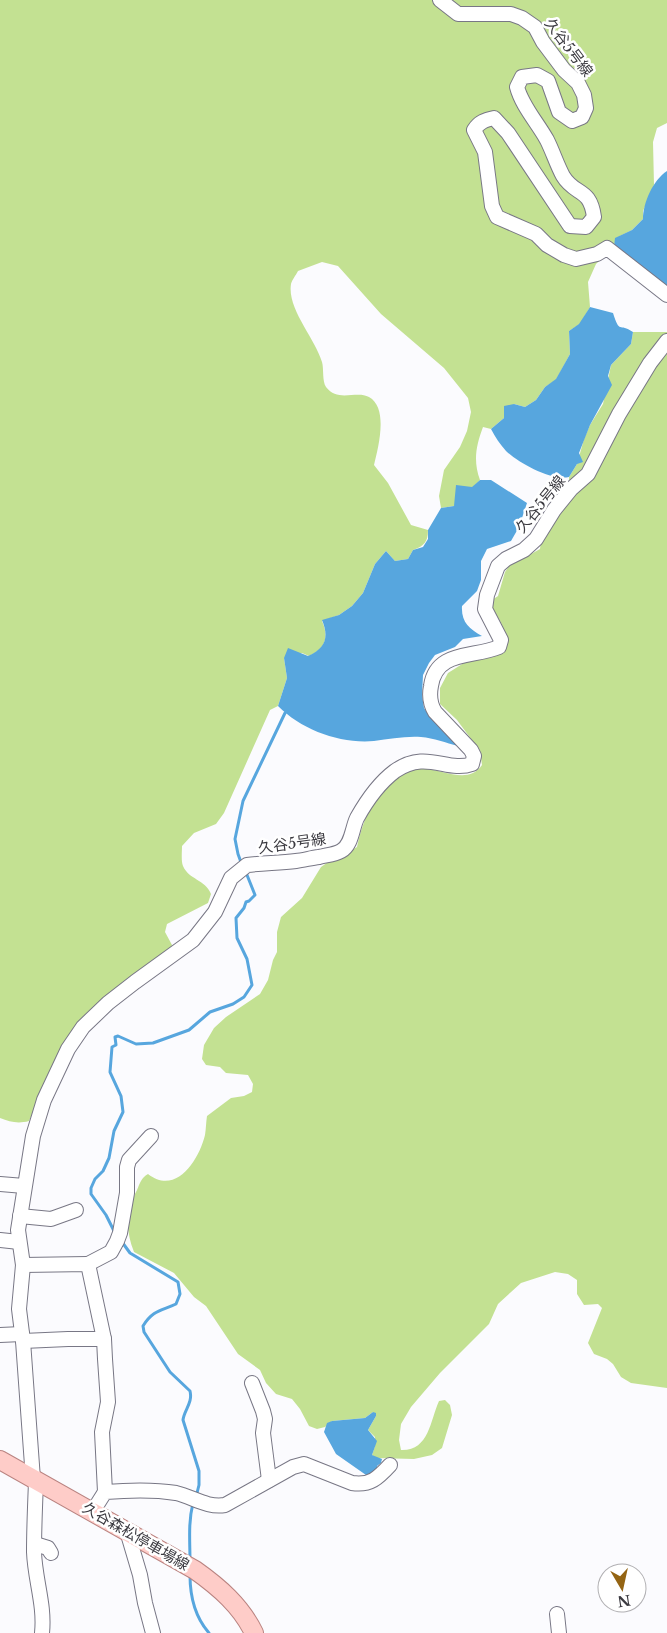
<svg xmlns="http://www.w3.org/2000/svg" width="667" height="1633" viewBox="0 0 667 1633" font-family="'Libre Baskerville','Noto Sans JP',serif">
	<style>
		.green { fill: #c3e192 }
		.water { fill: #57a6de }
		.lines { fill: none; stroke-linecap: round; stroke-linejoin: round }
		.stream { stroke: #57a6de; stroke-width: 3 }
		.minor-casing { stroke: #787785; stroke-width: 16 }
		.major-casing { stroke: #b98380; stroke-width: 20 }
		.minor { stroke: #fff; stroke-width: 14 }
		.major { stroke: #feccc8; stroke-width: 18 }
		.labels { text-anchor: middle; dominant-baseline: central; stroke-width: 5; stroke-linejoin: round; paint-order: stroke }
		.street-label { font-size: 15px; fill: #3b3a40; stroke: #fff }
	</style>
	<rect width="100%" height="100%" fill="#fbfbfe"/>
	<!-- green -->
	<g class="green">
		<path d="M0,0H667V123L657,128L653,142L654,185L643,211V219L632,230L620,236L614,247L596,264L588,282L590,307L580,324L569,331L570,354L556,380L545,387L536,400L525,407L514,404L504,418L491,429L483,427C476,446 473,461 480,480L454,506L441,508L439,496L444,470L460,447L467,431L471,412L468,398L444,368L381,314L338,266L322,262L298,271C296,275 292,280 291,284C287,309 315,338 322,362C324,369 322,381 326,387C338,403 356,390 369,397C389,408 378,448 374,465L388,483L411,525L428,530C428,542 424,546 413,550L408,559L395,561L386,551L375,564L363,593L352,606L339,615L322,621C329,637 326,648 309,656L302,653L284,658L287,678L278,706L270,710L224,813L216,824L194,833L182,846C182,852 181,861 183,866C189,880 205,879 211,894L208,903L167,924L165,932L172,945L170,954L76,1025L62,1047L50,1072L29,1121C18,1124 10,1122 0,1118Z"/>
		<path d="M633,332H667V1388L631,1383L621,1377L613,1364L607,1359L594,1354L588,1343L602,1308L598,1304L584,1305L577,1294V1280L568,1274L555,1272L521,1283L498,1304L489,1324L440,1373L411,1407L401,1424L399,1440L401,1450C429,1451 430,1421 439,1401L445,1400L450,1405L452,1415L442,1448L432,1455L414,1459L376,1458L372,1455L375,1446V1437L368,1430L376,1416L373,1412L365,1418L332,1421L325,1427L317,1429L309,1426L300,1409L292,1399L276,1394L266,1383L260,1370L238,1354L206,1306L194,1297L174,1273L134,1252C125,1230 126,1210 137,1190C140,1183 141,1178 148,1174C176,1196 199,1160 205,1135C206,1129 206,1122 207,1116L231,1098L244,1096L252,1092L253,1084L248,1075L226,1073L220,1067L206,1065L202,1059L204,1045L214,1028L226,1017L260,994L268,980L273,960L277,952V932L281,917L302,898L321,867L338,855L348,852L357,847C364,815 381,774 417,769C439,766 467,787 482,765L480,751L457,720L440,704V688L448,673L467,661L493,657L506,647C506,630 502,622 491,608L492,600L498,596L505,572L512,562L524,558L540,549L541,540L569,485V477L577,464L584,439L590,425L603,404L611,365L631,344Z"/>
	</g>
	<!-- water -->
	<g class="water">
		<path d="M667,171V289L614,247L615,238L632,230L643,219C643,203 653,180 667,171Z"/>
		<path d="M590,307L613,313C620,335 619,322 633,332L631,344L611,365L608,376L612,385L590,425L579,453L583,462L577,464L569,477C551,481 519,463 506,451C500,444 495,437 491,429L504,418V406L514,404L525,407L536,400L545,387L556,379L570,354L569,331L579,324Z"/>
		<path d="M480,480H491L527,503L519,527L511,541L487,549L481,561V580L477,591L462,606C461,622 469,629 482,636L463,639L455,647L435,655L429,663L423,675L422,695L424,708L432,719L458,746C446,743 434,738 421,737C405,736 390,739 374,741C340,744 302,730 278,706L287,678L284,658L288,648L308,656C326,648 329,637 322,620L339,615L352,606L363,593L375,564L386,551L395,561L408,559L413,550L423,547L428,539V530L441,508L454,506L456,485L472,487Z"/>
		<polygon points="373,1412 376,1413 376,1416 368,1430 377,1441 372,1455 382,1459 381,1463 377,1466 377,1469 371,1475 366,1475 336,1454 324,1432 327,1423 332,1421 365,1418"/>
	</g>
	<g class="lines">
		<!-- stream -->
		<g class="stream">
			<polyline points="242,865 238,854 235,839 243,801 285,713 287,711"/>
			<polyline points="115,1233 106,1215 91,1194 91,1188 95,1179 103,1171 109,1158 114,1131 123,1112 121,1096 110,1072 112,1047 116,1045 115,1037 118,1036 136,1044 153,1043 189,1030 210,1012 233,1004 244,997 252,985 247,959 237,938 236,918 244,908 246,902 249,901 255,895 245,870"/>
			<path d="M122,1242L130,1253L178,1282L180,1294L176,1304C161,1311 153,1310 143,1326L144,1332L170,1372L190,1391C193,1403 184,1410 183,1420L199,1471V1485L196,1497"/>
			<path d="M190,1561C190,1541 188,1523 193,1503"/>
			<path d="M190,1575C190,1596 195,1617 209,1633"/>
		</g>
		<!-- minor casing -->
		<g class="minor-casing">
			<g id="minor">
				<path d="M440,0L458,14H511L522,18L535,27L543,42L564,70L578,83L584,95L586,108L582,117L572,121L559,112L548,81L537,75L522,77L517,87C522,106 537,122 547,140C553,152 557,165 563,176C575,196 590,187 594,217L586,227L570,226L508,133L494,118C485,120 479,122 474,130L485,152L492,206L497,217L536,234L547,245L564,255L576,259L597,254L607,248L667,295"/>
				<polyline points="0,1184 24,1186"/>
				<polyline points="20,1216 51,1219 76,1210"/>
				<polyline points="0,1240 19,1242"/>
				<polyline points="88,1264 111,1252 117,1241 120,1233 127,1193 127,1167 129,1160 151,1136"/>
				<polyline points="23,1265 88,1264 104,1339 105,1359 108,1402 102,1432 105,1492"/>
				<polyline points="0,1335 22,1334"/>
				<polyline points="23,1341 68,1339 104,1339"/>
				<polyline points="252,1383 263,1411 265,1419 263,1433 269,1480"/>
				<path d="M93,1511L105,1492C129,1490 152,1489 176,1493C193,1497 207,1508 225,1505L293,1467L304,1464L352,1483C370,1486 378,1478 390,1465"/>
				<polyline points="127,1531 140,1575 145,1603 153,1633"/>
				<polyline points="35,1544 48,1548 51,1553"/>
				<polyline points="557,1614 559,1633"/>
				<path d="M42,1633C45,1605 35,1580 34,1552C34,1529 35,1506 36,1482L33,1479L23,1341L19,1309L23,1265L18,1230L33,1136L44,1100L68,1049L83,1027L108,1003L135,982L193,940L215,912L231,878L247,865C264,863 280,863 296,861C304,860 311,858 319,857C326,855 334,855 341,851C352,845 352,828 357,818C367,800 379,783 395,771C427,749 447,773 472,764L474,756L471,750L435,712C430,704 429,696 431,686C436,650 473,658 499,647L501,640L485,609L487,595L498,566L506,559L524,550L536,539L554,510L571,489L588,474L619,414L650,363L667,341"/>
			</g>
		</g>
		<!-- major casing -->
		<g class="major-casing">
			<path id="major" d="M0,1460L195,1570C219,1587 241,1606 254,1633"/>
		</g>
		<!-- minor -->
		<use href="#minor" class="minor"/>
		<!-- major -->
		<use href="#major" class="major"/>
	</g>
	<g class="labels">
		<!-- street labels -->
		<g class="street-label">
			<text transform="translate(569 47) rotate(53)">久谷5号線</text>
			<text transform="translate(540 504) rotate(-51)">久谷5号線</text>
			<text transform="translate(292 843) rotate(-8)">久谷5号線</text>
			<text transform="translate(136 1536) rotate(30)">久谷森松停車場線</text>
		</g>
	</g>
	<!-- north arrow -->
	<g transform="translate(622 1588) rotate(171)"><circle r="24" fill="#ffffff" stroke="#b1b0b3"/>
	<path d="M0-4L9 19L0 12L-9 19Z" fill="#946413"/>
	<text y="-8" font-size="14" font-weight="bold" text-anchor="middle" fill="#3b3a40">N</text>
	</g>
</svg>
